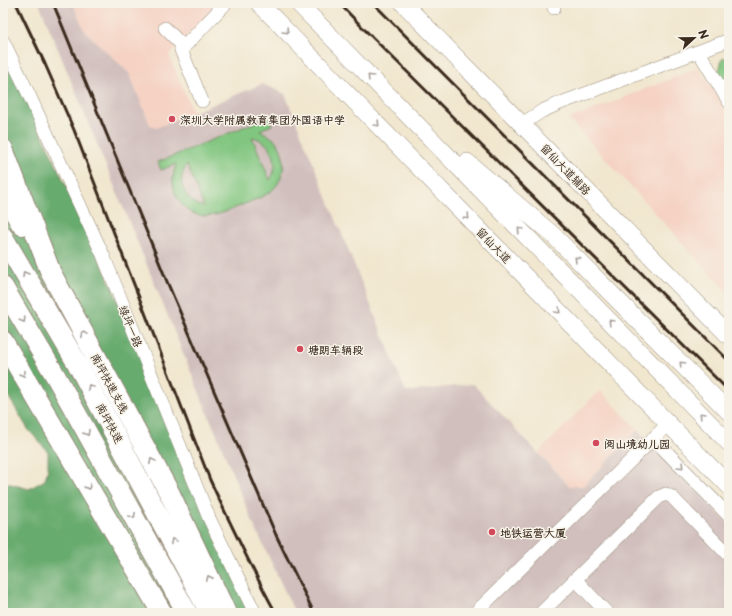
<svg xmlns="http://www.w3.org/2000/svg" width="732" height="616" viewBox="0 0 732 616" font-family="'Playpen Sans','LXGW WenKai TC',sans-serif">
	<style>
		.built { fill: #f5d2c3 }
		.industrial { fill: #d1bfbd }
		.green { fill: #81c680; stroke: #5e784f; fill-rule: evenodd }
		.forest { fill: #68ab6e; stroke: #526a46 }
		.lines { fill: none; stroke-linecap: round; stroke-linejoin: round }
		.minor-casing { stroke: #968876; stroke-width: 14 }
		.major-casing { stroke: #968876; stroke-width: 18 }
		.highway-casing { stroke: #968876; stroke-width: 22 }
		.minor { stroke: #fff; stroke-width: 13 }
		.major { stroke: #fff; stroke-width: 17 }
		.highway { stroke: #fff; stroke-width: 20 }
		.rail { stroke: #3b2a1e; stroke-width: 3 }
		.oneway { stroke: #a79f9a }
		.poi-dot { fill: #d1495b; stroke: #f7f3e8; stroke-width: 1.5 }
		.labels { text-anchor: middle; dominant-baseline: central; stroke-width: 3; stroke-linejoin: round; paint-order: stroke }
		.poi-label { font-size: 11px; font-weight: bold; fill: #3b2a1e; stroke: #f7f3e8; text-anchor: start }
		.street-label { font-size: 11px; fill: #3b2a1e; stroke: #f7f3e8 }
	</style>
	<rect width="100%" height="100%" fill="#f7f3e8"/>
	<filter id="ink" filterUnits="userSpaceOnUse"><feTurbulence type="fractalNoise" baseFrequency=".025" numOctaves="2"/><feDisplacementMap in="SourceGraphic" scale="8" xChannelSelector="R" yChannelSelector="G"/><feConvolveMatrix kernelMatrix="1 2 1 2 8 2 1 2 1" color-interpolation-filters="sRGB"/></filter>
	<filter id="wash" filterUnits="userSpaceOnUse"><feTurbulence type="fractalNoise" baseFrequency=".012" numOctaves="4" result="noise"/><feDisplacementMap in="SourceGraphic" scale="16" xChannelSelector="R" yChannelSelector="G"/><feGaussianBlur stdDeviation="0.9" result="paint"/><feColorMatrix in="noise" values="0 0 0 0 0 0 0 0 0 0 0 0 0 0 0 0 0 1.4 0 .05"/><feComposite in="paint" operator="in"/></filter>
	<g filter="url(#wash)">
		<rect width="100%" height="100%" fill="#f1e7cf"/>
		<!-- built -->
		<g class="built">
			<polygon points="73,3 215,3 212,11 169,55 203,136 159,127 157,128 150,126 129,73 84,30"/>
			<polygon points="698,68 729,113 729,294 569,119"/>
			<polygon points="600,390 638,430 583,486 569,486 538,453"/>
		</g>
		<!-- industrial -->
		<polygon class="industrial" points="39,3 73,3 84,30 129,73 150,125 156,128 262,84 285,94 406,392 473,384 569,486 583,486 638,430 729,524 729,613 295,613 253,523"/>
		<!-- green -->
		<g class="green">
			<polygon points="729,56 729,86 719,72 722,59"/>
			<path d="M268,117L272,125L260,130C265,133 270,136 275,140C288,155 286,180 270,192C262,198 251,201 242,205C220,215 194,226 178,199C171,187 172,176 176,164L161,170L158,162ZM252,137C272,141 281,163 270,180ZM187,165L204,207C185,202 175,181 187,165Z"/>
		</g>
		<!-- forest -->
		<polygon class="forest" points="3,50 99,257 253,613 3,613 3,482 29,489 45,480 48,468 48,452 28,429 7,394 3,393"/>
	</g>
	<g filter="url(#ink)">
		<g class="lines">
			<!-- minor casing -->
			<g class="minor-casing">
				<g id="minor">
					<polyline points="553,3 554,8"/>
					<polyline points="165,28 184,47"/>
					<polyline points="3,41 23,82 103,255 209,518 255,613"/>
					<polyline points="699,52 729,102"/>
					<polyline points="202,101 181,50 226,3"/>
					<polyline points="522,124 542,111 558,104 729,40"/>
					<polyline points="653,438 729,516"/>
					<polyline points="575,579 607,613"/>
					<polyline points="475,613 668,424"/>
					<polyline points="541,613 659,497 666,494 672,497 729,556"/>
				</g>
			</g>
			<!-- major casing -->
			<g class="major-casing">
				<g id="major">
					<polyline points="259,3 729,486"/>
					<polyline points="298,3 729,443"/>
					<polyline points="403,3 729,336"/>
					<polyline points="467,162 552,234 729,412"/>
				</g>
			</g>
			<!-- highway casing -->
			<g class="highway-casing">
				<g id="highway">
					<polyline points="3,149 51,273 170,494 226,613"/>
					<polyline points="3,193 22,225"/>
					<polyline points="3,237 77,363 210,613"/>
					<polyline points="3,287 55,375 187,613"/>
					<polyline points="3,341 162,613"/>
				</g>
			</g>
			<!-- minor -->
			<use href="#minor" class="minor"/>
			<!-- major -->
			<use href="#major" class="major"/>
			<!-- highway -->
			<use href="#highway" class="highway"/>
			<!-- rail -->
			<g class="rail">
				<path d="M16,3L45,64L74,130L210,480C231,525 252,570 276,613"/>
				<polyline points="53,3 168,284 276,535 314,613"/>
				<polyline points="339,3 364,29 729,391"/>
				<polyline points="373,3 729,361"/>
			</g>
		</g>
		<!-- one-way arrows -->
		<defs><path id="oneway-chevron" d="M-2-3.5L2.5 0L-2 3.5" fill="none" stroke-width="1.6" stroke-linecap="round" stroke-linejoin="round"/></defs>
		<g class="oneway">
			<use href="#oneway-chevron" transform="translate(286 31) rotate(46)"/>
			<use href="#oneway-chevron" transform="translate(370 77) rotate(-135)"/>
			<use href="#oneway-chevron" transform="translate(377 124) rotate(46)"/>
			<use href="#oneway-chevron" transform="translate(467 217) rotate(46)"/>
			<use href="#oneway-chevron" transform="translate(520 230) rotate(-134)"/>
			<use href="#oneway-chevron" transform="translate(577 259) rotate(-136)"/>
			<use href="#oneway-chevron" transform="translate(25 274) rotate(-121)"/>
			<use href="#oneway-chevron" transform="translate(558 311) rotate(46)"/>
			<use href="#oneway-chevron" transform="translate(23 320) rotate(59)"/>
			<use href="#oneway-chevron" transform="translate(611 322) rotate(-134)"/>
			<use href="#oneway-chevron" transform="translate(84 334) rotate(-118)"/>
			<use href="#oneway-chevron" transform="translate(682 364) rotate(-135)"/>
			<use href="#oneway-chevron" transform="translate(23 374) rotate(60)"/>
			<use href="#oneway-chevron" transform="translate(90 387) rotate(-118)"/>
			<use href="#oneway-chevron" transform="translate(702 415) rotate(-134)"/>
			<use href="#oneway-chevron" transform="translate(87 433) rotate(61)"/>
			<use href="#oneway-chevron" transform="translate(152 461) rotate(-118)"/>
			<use href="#oneway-chevron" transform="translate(681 466) rotate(46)"/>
			<use href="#oneway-chevron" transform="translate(88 487) rotate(60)"/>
			<use href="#oneway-chevron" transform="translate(133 516) rotate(61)"/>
			<use href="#oneway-chevron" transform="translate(173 541) rotate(-118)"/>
			<use href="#oneway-chevron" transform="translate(209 578) rotate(-115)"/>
		</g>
	</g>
	<!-- markers -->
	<g class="poi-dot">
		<circle cx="172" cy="119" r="4"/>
		<circle cx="300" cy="349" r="4"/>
		<circle cx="596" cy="443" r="4"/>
		<circle cx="492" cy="532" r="4"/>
	</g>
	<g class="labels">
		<!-- poi labels -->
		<g class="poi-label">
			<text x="180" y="119">深圳大学附属教育集团外国语中学</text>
			<text x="308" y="349">塘朗车辆段</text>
			<text x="604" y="443">阅山境幼儿园</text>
			<text x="500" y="532">地铁运营大厦</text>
		</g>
		<!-- street labels -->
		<g class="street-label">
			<text transform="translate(566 169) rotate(46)">留仙大道辅路</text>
			<text transform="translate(494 245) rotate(46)">留仙大道</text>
			<text transform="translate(131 326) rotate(68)">绿坪一路</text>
			<text transform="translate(110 383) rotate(62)">南坪快速支线</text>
			<text transform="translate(110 423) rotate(62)">南坪快速</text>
		</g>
	</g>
	<!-- margin -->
	<rect width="732" height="616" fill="none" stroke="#f7f3e8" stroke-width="16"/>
	<!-- north arrow -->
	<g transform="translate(694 38) rotate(68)" stroke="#f7f3e8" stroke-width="3" paint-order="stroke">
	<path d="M0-3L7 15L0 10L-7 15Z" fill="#3b2a1e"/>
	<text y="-6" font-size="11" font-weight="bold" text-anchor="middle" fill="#3b2a1e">N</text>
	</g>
</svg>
